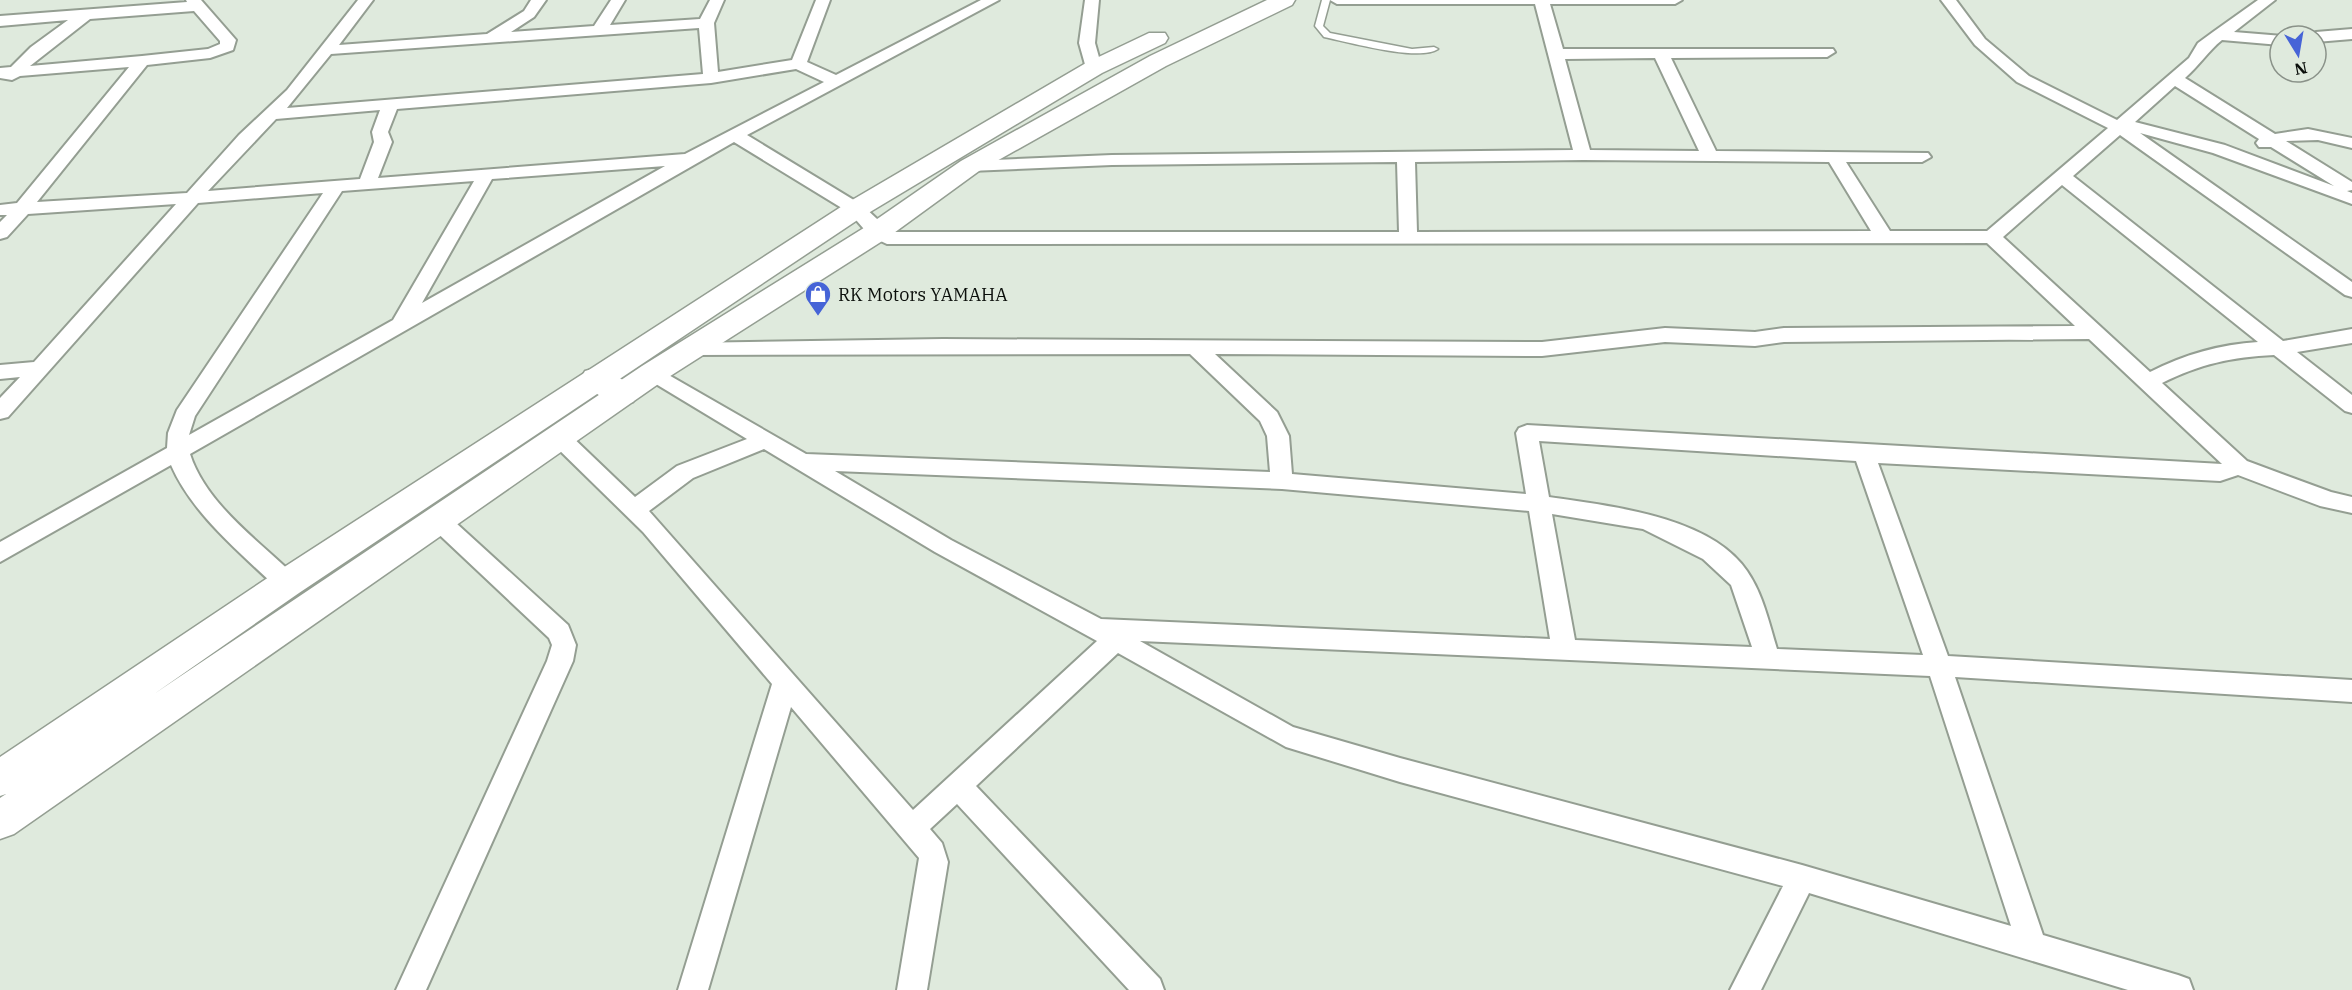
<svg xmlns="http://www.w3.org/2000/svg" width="2352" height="990" viewBox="0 0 2352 990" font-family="'IBM Plex Serif',serif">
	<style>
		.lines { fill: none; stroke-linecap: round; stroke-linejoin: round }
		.lane-casing { stroke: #949e92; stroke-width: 3 }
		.street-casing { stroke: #949e92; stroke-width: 4 }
		.primary-casing { stroke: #949e92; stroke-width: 3 }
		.highway-casing { stroke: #949e92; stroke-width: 3 }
		.lane { fill: #fff; fill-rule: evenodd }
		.street { fill: #fff; fill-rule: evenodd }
		.primary { fill: #fff; fill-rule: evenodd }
		.highway { fill: #fff; fill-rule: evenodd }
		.labels { text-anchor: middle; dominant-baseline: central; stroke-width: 6; stroke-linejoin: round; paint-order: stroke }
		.poi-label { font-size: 18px; fill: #0a0e0a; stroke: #dfeadd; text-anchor: start }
	</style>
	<rect width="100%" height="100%" fill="#dfeadd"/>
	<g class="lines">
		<!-- lane casing -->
		<g class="lane-casing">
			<path id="lane" d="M1322,0H1330L1323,26L1330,33L1412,49L1434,47L1438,49C1419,62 1348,42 1324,37L1315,26Z"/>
		</g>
		<!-- street casing -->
		<g class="street-casing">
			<g id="street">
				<path d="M186,0H201L236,40L233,50L210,58L147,65L37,202L187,193L239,135L287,90L358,0H373L339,45L487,34L524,11L531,0H546L534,17L511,32L594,26L611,0H625L610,25L700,19L710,0H724L714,23L718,72L792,60L816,0H830L807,62L836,75L981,0H999L747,135L862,205L891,232H1399L1397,162L1112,165L970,171L961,166L970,161L1112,155L1573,150L1535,4H1337L1330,0H1682L1675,4H1550L1563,49H1833L1835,52L1827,57L1671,58L1716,151L1928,153L1931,157L1922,162H1846L1890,231H1987L2108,128L2017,82L1975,45L1941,0H1956L1985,39L2029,76L2117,120L2189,58L2198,43L2213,32L2258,0H2275L2234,32L2283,36H2280V45L2222,40C2208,51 2199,66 2185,78L2275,134L2308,129L2352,138V148L2318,140L2286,141L2352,182V190L2347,191L2352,193V204L2213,153L2140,133L2352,282V297L2345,295L2120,135L2073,176L2283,341L2352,329V343L2297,352L2352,395V413L2345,411L2274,355C2232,357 2200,364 2162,383L2247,461L2331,492L2352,497V513L2320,506L2238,475L2220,481L1878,463L1948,656L2352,680V702L1955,677L2043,935L2178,975L2189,979L2193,990H2128L1809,893L1761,990H1730L1783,886L1400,782L1286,747L1118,653L976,786L1160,979L1164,990H1129L957,804L930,829L942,843L948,862L927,990H897L919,858L791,707L708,990H678L772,684L643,532L551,442L548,437L551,432L559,429L567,432L635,497L677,466L747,439L646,378L643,373L646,368L653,366L806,454L1270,472L1267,436L1260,421L1190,354L694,355L687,353L684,348L687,343L943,339L1542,342L1665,328L1755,332L1784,328L2075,326L1987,243L887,244L870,236L850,213L734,142L190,454C206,504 259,541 295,576L299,583L295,590L287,592L279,590C240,552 193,515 171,465L0,562V542L167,448L168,433L177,410L323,193L198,203L8,417L0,419V398L20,377L0,379V365L34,362L176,204L28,214L7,237L0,239V222L7,215H0V205L17,203L129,67L20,76L12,80L0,78V68L11,67L31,47L68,20L0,26V16L187,2ZM194,11L220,41V44L208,49L142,56L30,66L90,19ZM699,28L703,74L287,108L331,54ZM1655,58L1699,151L1590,150L1565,59ZM796,69L824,82L685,154L378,178L392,142L388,132L397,109L711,83ZM2175,86L2259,139L2256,143L2259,147H2271L2334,186L2225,145L2135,122ZM380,110L372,132L374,142L360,179L208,191L276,119ZM1583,160L1829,162L1871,231L1417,232L1415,162ZM665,166L422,303L492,179ZM474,181L393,320L189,435L195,416L342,191ZM2062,185L2258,342C2221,344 2183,355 2150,372L2003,237ZM2089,339L2222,464L1527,425L1519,428L1516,433L1526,494L1292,474L1289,436L1277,412L1215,354L1542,356L1665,342L1755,346L1784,342ZM1539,441L1856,461L1923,655L1777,649C1769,623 1763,594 1747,571C1710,516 1609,506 1549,497ZM764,449L935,552L1097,641L913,810L649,511L693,478ZM835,471L1282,489L1529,511L1550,639L1101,619L951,540ZM1552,514L1643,529L1703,559L1731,585L1752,647L1575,640ZM1140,641L1930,676L2011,926L1802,865L1400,758L1293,727Z"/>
				<polygon points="1085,0 1099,0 1095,43 1102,68 1094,73 1086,68 1079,43"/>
				<polygon points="2352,29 2352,39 2316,42 2316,36 2309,36 2316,32"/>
				<polygon points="437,510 445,513 568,625 576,645 573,661 426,990 396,990 547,661 552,645 549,638 429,525 426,519 429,513"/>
			</g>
		</g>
		<!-- primary casing -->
		<g class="primary-casing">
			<polygon id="primary" points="1267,0 1295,0 1292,5 1166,66 979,171 887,238 664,380 14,834 0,839 0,798 6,794 0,796 0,757 275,573 847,203 1086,63 1149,33 1165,33 1168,38 1165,43 1102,73 865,215 299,593 154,694 642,366 867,226 961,161 1150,56"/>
		</g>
		<!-- highway casing -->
		<g class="highway-casing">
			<path id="highway" d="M596,368C611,372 629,381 637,394L633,402C615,407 591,394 581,378L585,371Z"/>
		</g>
		<!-- lane -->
		<use href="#lane" class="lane"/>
		<!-- street -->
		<use href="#street" class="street"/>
		<!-- primary -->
		<use href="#primary" class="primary"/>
		<!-- highway -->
		<use href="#highway" class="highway"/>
	</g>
	<!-- icons -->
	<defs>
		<g id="shop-pin" transform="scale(1.35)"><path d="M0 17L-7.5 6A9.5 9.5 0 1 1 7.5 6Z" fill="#4664d7" stroke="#dfeadd"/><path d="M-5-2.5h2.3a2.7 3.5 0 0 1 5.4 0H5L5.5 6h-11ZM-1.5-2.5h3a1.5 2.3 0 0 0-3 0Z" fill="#fff"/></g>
	</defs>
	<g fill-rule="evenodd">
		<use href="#shop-pin" x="818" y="294"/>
	</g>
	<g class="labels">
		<!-- poi labels -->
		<g class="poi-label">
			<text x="838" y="294">RK Motors YAMAHA</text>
		</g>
	</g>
	<!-- north arrow -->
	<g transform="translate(2298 54) rotate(169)"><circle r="28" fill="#dfeadd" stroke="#8a9289" stroke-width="1.5"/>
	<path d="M0-4.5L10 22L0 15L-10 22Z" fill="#4664d7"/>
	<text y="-9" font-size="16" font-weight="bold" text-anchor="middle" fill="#0a0e0a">N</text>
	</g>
</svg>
